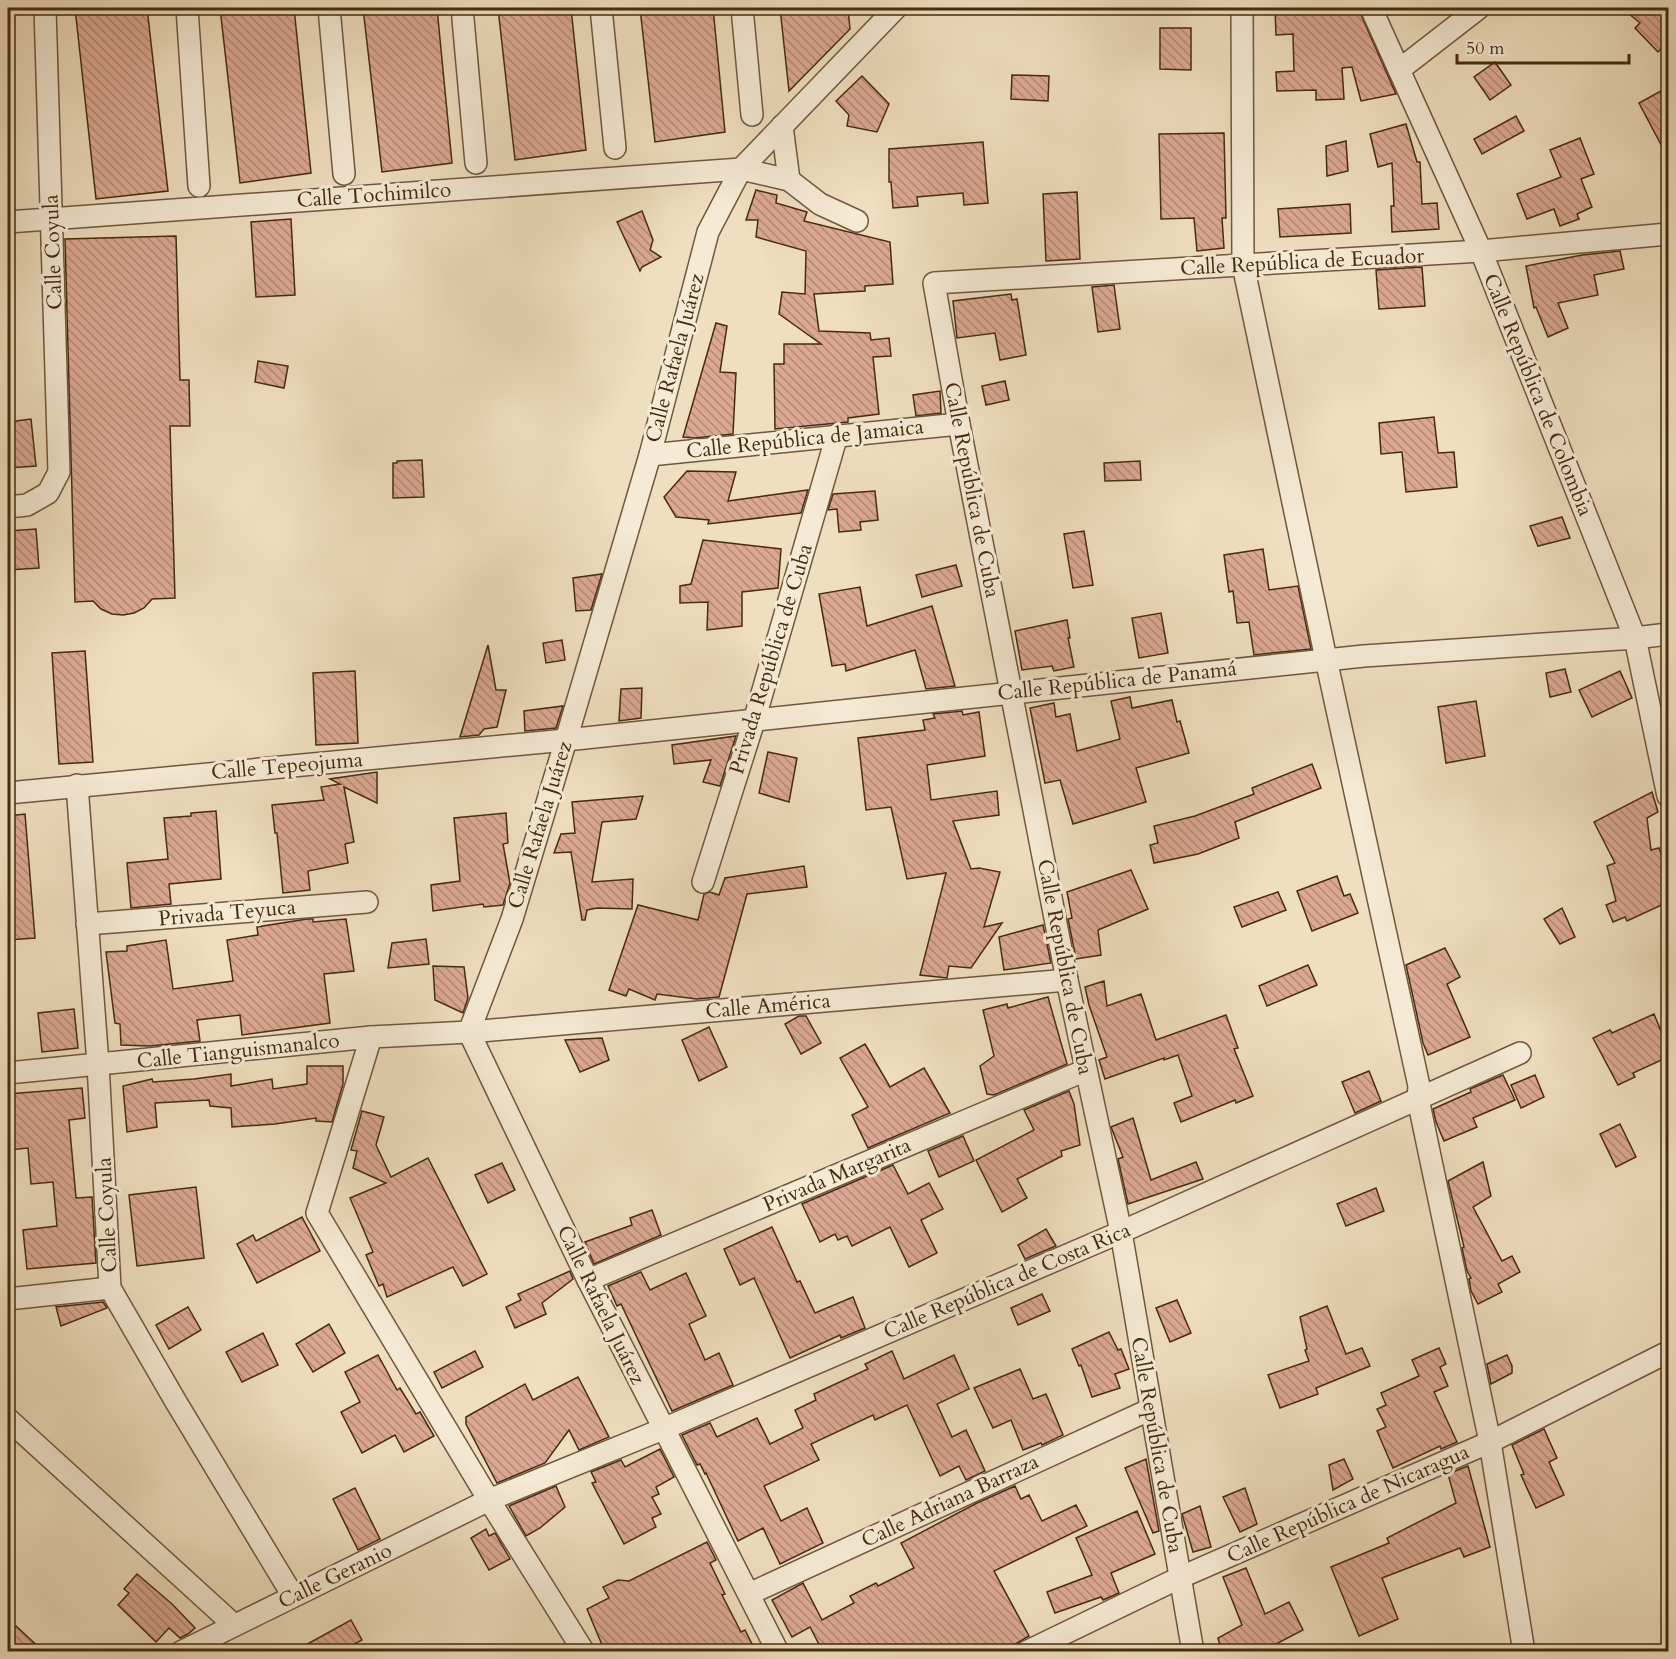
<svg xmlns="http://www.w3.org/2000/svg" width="1676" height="1659" viewBox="0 0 1676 1659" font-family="Cardo,serif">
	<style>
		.building { fill: url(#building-back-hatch); stroke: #462b0f; stroke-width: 1.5 }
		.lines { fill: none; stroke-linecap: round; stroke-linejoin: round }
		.minor-casing { stroke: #70583b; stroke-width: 24 }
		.minor { stroke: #f5ead5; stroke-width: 21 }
		.labels { text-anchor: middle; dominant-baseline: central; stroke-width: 6; stroke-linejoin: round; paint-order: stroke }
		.street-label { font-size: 21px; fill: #462b0f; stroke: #f5ead5 }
	</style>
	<defs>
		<pattern id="building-back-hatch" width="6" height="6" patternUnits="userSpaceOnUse" patternTransform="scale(1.5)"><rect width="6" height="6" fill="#dca894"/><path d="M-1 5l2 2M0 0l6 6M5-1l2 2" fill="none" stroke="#b48977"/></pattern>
	</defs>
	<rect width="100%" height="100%" fill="#efdebf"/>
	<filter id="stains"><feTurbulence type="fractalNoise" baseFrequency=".00333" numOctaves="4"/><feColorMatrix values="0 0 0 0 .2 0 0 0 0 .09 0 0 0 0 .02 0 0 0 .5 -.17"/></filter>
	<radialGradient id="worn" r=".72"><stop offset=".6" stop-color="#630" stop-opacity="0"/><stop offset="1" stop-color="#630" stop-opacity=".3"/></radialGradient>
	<!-- building -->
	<g class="building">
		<polygon points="75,8 147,8 168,191 96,199"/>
		<polygon points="220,8 294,8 311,173 240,183"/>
		<polygon points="363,8 437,8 452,163 382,172"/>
		<polygon points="498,8 571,8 586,150 515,160"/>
		<polygon points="640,8 713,8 725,132 655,142"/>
		<polygon points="780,8 848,8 850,29 789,91"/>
		<polygon points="1308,8 1358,8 1396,94 1361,101 1352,67 1342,68 1344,99 1316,100 1316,90 1277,91 1276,72 1294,71 1293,34 1276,35 1275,9"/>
		<polygon points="1622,8 1668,8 1668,42 1658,52 1635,28 1640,23"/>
		<polygon points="1160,28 1191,28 1191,70 1160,69"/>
		<polygon points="1495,62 1511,85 1490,100 1474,77"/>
		<polygon points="1012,75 1049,76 1048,101 1011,99"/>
		<polygon points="862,76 889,104 877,132 847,126 849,115 836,101"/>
		<polygon points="1668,87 1668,158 1639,103"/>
		<polygon points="1516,116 1524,131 1482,154 1474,139"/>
		<polygon points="1406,124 1417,162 1420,162 1422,204 1437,203 1439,229 1392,232 1391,206 1394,206 1392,163 1378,167 1370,134"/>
		<polygon points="1224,133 1226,218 1222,218 1224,248 1197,251 1194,218 1161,219 1159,134"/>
		<polygon points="1580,138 1594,174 1581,179 1592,207 1577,214 1579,219 1560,226 1554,209 1527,219 1517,194 1561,177 1550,150"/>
		<polygon points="1346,141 1348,171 1327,176 1326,146"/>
		<polygon points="983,142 988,203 964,205 963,193 917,197 918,206 893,208 891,182 889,182 889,149"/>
		<polygon points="756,190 777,195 776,203 807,212 804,221 890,242 893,284 865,286 865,291 814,294 819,331 870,333 871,340 889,338 891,356 873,357 879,414 848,418 848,422 775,429 774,364 784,364 784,344 821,344 779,314 782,292 805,294 806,251 756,237 758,220 746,220"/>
		<polygon points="1077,192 1080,259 1046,261 1043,194"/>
		<polygon points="1350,204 1351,233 1280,237 1278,209"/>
		<polygon points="642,211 653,240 650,250 661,257 642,267 640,271 617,222"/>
		<polygon points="291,219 295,295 256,297 251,222"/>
		<polygon points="176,236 180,380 189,380 190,426 170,426 175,598 152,599 144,608 134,613 123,615 112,614 101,609 93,601 75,602 65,239"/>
		<polygon points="1620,251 1624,269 1594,275 1598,295 1558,303 1568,328 1548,337 1536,307 1534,308 1526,266 1582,255"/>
		<polygon points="1422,267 1425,306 1379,309 1376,270"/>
		<polygon points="1114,285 1120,329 1098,332 1092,287"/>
		<polygon points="1011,294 1012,300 1017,299 1026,355 1000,360 995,333 957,338 953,301"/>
		<polygon points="716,323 727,326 720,372 736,373 733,434 695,438 683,437"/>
		<polygon points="258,361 288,366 284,388 255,382"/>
		<polygon points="1005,381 1009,400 986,405 982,386"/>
		<polygon points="940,391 941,413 916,416 913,395"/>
		<polygon points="1434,417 1438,453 1454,452 1457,487 1406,492 1402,452 1381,454 1379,423"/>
		<polygon points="31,419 36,466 8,468 8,422"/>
		<polygon points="422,460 424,497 393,498 393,463 397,463 397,461"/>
		<polygon points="1140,461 1141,480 1105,481 1104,463"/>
		<polygon points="687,471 736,472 728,501 808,490 801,513 708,524 709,520 676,517 664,497"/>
		<polygon points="875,491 878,520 860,522 861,530 839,532 837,509 828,510 833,494"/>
		<polygon points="1562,517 1570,538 1538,546 1530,526"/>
		<polygon points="36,529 39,568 8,570 8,531"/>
		<polygon points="1084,531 1093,585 1073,588 1064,534"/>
		<polygon points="703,540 781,549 778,588 742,592 742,626 707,630 708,602 680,603 680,586 691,584"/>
		<polygon points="1263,549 1269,590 1298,586 1311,649 1254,655 1249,622 1237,623 1233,591 1229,592 1224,555"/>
		<polygon points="956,565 962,586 922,597 916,575"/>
		<polygon points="602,574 591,610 576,611 573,578"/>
		<polygon points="860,587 867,626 932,606 955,686 926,689 915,650 846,671 845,664 832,666 819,594"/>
		<polygon points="1161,613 1168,653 1139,658 1132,618"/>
		<polygon points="1067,620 1070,638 1068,638 1074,667 1054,671 1052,666 1022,670 1015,631"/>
		<polygon points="562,640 565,660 546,663 543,643"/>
		<polygon points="488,645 496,690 506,690 497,727 484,729 479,735 460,737"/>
		<polygon points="85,651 93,762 59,764 52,653"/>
		<polygon points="1565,669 1571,692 1550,697 1546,673"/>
		<polygon points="355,671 358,743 316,745 313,673"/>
		<polygon points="1620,671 1632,698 1592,717 1579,690"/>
		<polygon points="642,688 641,718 619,721 621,689"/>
		<polygon points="1130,697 1132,708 1172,700 1177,722 1180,721 1189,753 1136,768 1146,802 1073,824 1060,780 1045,783 1030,708 1054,703 1056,717 1070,714 1077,751 1120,739 1111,701"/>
		<polygon points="1476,701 1485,756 1446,763 1438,707"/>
		<polygon points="563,706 556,728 525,731 524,711"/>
		<polygon points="962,711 963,715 979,712 985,756 927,765 931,800 997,791 999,815 953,821 971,869 979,868 1000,872 984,927 1002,923 971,968 949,966 947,978 920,975 946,873 907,879 891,807 866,810 858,738 925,730 923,720 935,718 933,714"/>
		<polygon points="736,736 720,786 703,782 711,760 674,764 672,745"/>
		<polygon points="768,752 797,758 789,802 759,793"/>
		<polygon points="1312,764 1321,788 1235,822 1239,838 1198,854 1154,863 1150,845 1158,843 1154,826 1195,816 1254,794 1252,788"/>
		<polygon points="377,772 377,803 344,787 354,842 345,844 348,863 308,871 310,890 283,893 277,833 275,833 272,805 324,800 321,787 340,784 330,779"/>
		<polygon points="1652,792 1658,812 1647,818 1651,850 1659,848 1668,873 1668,902 1627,921 1625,917 1613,922 1606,905 1616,901 1607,866 1615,863 1594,822"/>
		<polygon points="643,796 636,819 602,822 592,882 633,879 632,909 597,908 587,910 585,920 582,920 571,852 554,853 561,834 575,833 572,802"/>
		<polygon points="216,811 221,879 169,884 171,904 131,908 127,863 168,859 164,818 191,816 191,813"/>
		<polygon points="506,813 508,843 503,844 510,883 503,905 484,907 483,904 433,911 431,885 460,881 454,818"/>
		<polygon points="25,814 35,938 8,940 8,912 13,911 10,853 8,853 8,816"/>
		<polygon points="804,866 807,887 747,894 719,997 697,999 657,994 655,1000 629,989 626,996 609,990 638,905 698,920 704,894 710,892 719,895 725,878"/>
		<polygon points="1131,870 1148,909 1098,930 1101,955 1076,959 1068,919 1072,918 1067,892"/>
		<polygon points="1337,876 1344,896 1350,894 1358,913 1312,931 1297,891"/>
		<polygon points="1278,892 1286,910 1242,927 1234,907"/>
		<polygon points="1562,908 1575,937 1560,944 1544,919"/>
		<polygon points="307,919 313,919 313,922 346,919 354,971 324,974 330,1023 242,1035 240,1015 197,1020 200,1041 150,1046 121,1045 120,1024 115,1023 106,952 127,951 127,946 166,940 173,989 233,981 227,940 258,935 257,927"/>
		<polygon points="1043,925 1051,963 1004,970 999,937"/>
		<polygon points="426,939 429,964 388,968 392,943"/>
		<polygon points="1445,948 1460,977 1447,984 1470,1037 1428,1055 1423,1043 1406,965"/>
		<polygon points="1308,965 1317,985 1267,1006 1259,986"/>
		<polygon points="433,966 464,967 468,998 463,1013 435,1000"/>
		<polygon points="1104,981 1107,1006 1141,994 1156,1040 1226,1015 1238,1048 1234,1049 1253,1096 1236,1103 1235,1100 1181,1122 1174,1103 1192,1096 1178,1055 1164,1060 1164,1058 1105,1079 1099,1060 1107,1057 1089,1005 1085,987"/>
		<polygon points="1048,997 1067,1064 994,1095 987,1094 980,1066 994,1056 983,1010 1007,1004 1008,1008"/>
		<polygon points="74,1009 78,1048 42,1052 38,1013"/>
		<polygon points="1654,1014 1668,1048 1668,1057 1633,1073 1635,1077 1618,1085 1593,1038 1610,1030 1612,1033"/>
		<polygon points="799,1016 806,1016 821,1043 801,1054 785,1024"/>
		<polygon points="709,1027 727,1067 699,1081 682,1040"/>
		<polygon points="602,1038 609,1060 580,1072 565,1040"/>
		<polygon points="865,1044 890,1087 924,1068 950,1113 868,1148 852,1115 868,1107 840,1058"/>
		<polygon points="307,1066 343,1066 343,1084 332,1122 316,1121 316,1118 275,1124 232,1127 231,1108 210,1106 209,1100 155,1103 157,1127 127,1132 123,1086 152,1079 153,1082 194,1079 231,1074 231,1086 272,1079 273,1089 307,1084"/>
		<polygon points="1369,1071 1381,1101 1355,1113 1342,1082"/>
		<polygon points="1503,1075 1515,1100 1473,1118 1477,1127 1444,1141 1436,1122 1433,1109 1471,1092 1470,1089"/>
		<polygon points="1535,1075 1544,1097 1521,1108 1511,1085"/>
		<polygon points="82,1088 85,1118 69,1120 76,1198 92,1197 96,1263 27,1269 23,1230 57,1226 53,1182 31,1184 28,1148 8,1150 8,1094"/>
		<polygon points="1069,1091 1074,1104 1080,1145 1061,1151 1062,1156 1017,1179 1027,1198 1002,1212 976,1160 1034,1130 1024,1110"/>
		<polygon points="362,1111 384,1117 376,1145 391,1177 428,1158 487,1274 463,1286 453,1267 387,1297 383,1284 379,1286 366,1255 373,1252 350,1198 386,1183 353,1168 357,1151 351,1150"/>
		<polygon points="1133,1118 1151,1180 1196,1162 1203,1179 1128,1204 1118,1159 1123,1157 1111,1127"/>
		<polygon points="1620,1124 1636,1157 1616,1167 1600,1134"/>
		<polygon points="963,1136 974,1161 939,1177 928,1151"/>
		<polygon points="1483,1162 1491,1196 1473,1207 1502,1261 1512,1256 1520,1272 1498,1284 1502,1292 1478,1304 1471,1291 1469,1279 1471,1278 1467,1271 1462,1248 1464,1247 1448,1181"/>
		<polygon points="502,1163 515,1190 488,1203 475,1175"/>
		<polygon points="893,1165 908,1194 929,1183 943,1209 921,1220 937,1253 909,1267 890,1227 852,1246 847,1236 838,1240 835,1234 820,1242 802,1204"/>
		<polygon points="196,1187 204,1258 137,1266 129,1195"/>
		<polygon points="1376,1188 1384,1211 1346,1226 1337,1204"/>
		<polygon points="652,1210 661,1235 594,1264 585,1242 632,1225 630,1218"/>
		<polygon points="302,1217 320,1251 257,1283 237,1244 253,1235 256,1241"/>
		<polygon points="772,1227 797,1282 800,1281 815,1313 853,1297 865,1328 841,1338 840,1335 790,1358 754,1278 740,1285 724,1249"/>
		<polygon points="1046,1229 1056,1246 1025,1259 1018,1245"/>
		<polygon points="570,1271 573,1279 542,1303 546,1314 515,1328 506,1307 521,1300 518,1294"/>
		<polygon points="641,1272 650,1290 686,1273 706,1316 689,1324 705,1360 719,1353 733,1385 672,1411 621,1304 617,1306 608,1286"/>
		<polygon points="1042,1294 1050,1311 1018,1325 1011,1308"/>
		<polygon points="1177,1300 1191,1333 1170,1342 1156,1308"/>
		<polygon points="103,1302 107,1308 61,1326 56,1307"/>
		<polygon points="1327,1306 1346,1354 1362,1348 1370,1366 1316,1388 1318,1394 1280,1408 1268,1375 1309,1361 1305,1350 1307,1349 1300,1317"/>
		<polygon points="188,1307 201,1330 169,1349 156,1325"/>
		<polygon points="329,1324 345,1353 313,1372 296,1344"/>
		<polygon points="1109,1332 1118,1350 1121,1349 1129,1369 1115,1374 1120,1388 1092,1397 1081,1365 1079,1366 1072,1349"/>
		<polygon points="263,1333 278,1365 242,1382 226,1352"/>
		<polygon points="1439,1348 1446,1364 1440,1367 1448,1386 1434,1392 1457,1442 1441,1449 1440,1446 1393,1468 1377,1431 1386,1427 1377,1409 1386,1405 1381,1393 1419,1376 1412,1360"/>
		<polygon points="475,1351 483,1367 442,1388 434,1372"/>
		<polygon points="892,1351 904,1379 954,1355 969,1389 937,1404 952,1437 966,1430 985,1471 966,1480 959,1466 940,1476 907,1405 875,1420 873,1415 811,1444 819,1460 764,1486 781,1521 807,1508 823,1543 780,1564 763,1528 738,1541 706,1473 705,1474 700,1464 697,1465 682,1435 710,1423 717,1437 757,1418 770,1444 803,1428 795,1410 816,1400 814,1394 868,1369 865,1364"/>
		<polygon points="378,1355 397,1390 400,1388 416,1414 420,1412 434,1436 404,1452 395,1435 362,1453 341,1412 360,1402 345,1372"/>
		<polygon points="1507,1355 1512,1366 1512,1373 1491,1384 1487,1364"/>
		<polygon points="1020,1369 1033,1399 1046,1394 1063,1435 1042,1445 1041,1443 1023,1450 1011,1420 993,1428 974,1388"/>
		<polygon points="578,1377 609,1437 579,1450 569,1430 545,1463 497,1483 466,1424 466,1417 525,1384 533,1400"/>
		<polygon points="1544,1429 1557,1458 1549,1462 1564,1495 1536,1508 1521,1475 1524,1474 1512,1445"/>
		<polygon points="660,1449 674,1477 656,1487 659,1494 652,1497 661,1514 652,1518 656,1527 624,1544 592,1483 596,1482 591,1472 621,1460 625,1467"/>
		<polygon points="1146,1459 1159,1531 1153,1533 1125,1468"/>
		<polygon points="1344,1459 1353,1479 1333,1490 1329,1465"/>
		<polygon points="1468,1466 1490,1547 1464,1557 1460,1548 1382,1578 1398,1619 1359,1636 1331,1567 1389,1543 1387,1538 1456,1503 1448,1474"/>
		<polygon points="556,1486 565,1507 540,1528 526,1536 509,1506"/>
		<polygon points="1015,1486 1021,1499 1029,1495 1042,1521 1076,1505 1087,1526 994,1571 1029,1636 1002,1652 823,1652 810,1627 792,1637 772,1600 803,1583 822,1620 854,1603 850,1596 876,1583 878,1586 914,1568 901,1543 977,1503"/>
		<polygon points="355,1488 380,1539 358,1550 333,1499"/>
		<polygon points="1245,1488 1257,1524 1240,1532 1223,1497"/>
		<polygon points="1200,1506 1211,1547 1193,1552 1182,1514"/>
		<polygon points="1137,1511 1155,1554 1111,1573 1119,1593 1103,1600 1101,1597 1055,1613 1047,1592 1092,1575 1076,1538"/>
		<polygon points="486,1529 489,1536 495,1533 510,1559 489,1570 471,1538"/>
		<polygon points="707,1542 716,1560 710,1563 725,1594 722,1595 741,1632 745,1630 756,1652 605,1652 587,1609 609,1598 603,1587 618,1580 629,1581"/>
		<polygon points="1246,1568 1265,1614 1289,1602 1303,1630 1274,1645 1278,1652 1222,1652 1218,1638 1242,1625 1223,1577"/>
		<polygon points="137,1574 172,1604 195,1628 188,1634 180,1638 169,1628 156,1642 118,1605 129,1593 124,1589"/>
		<polygon points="351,1620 362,1640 340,1652 293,1652"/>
		<polygon points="16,1626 44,1652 8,1652 8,1636"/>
	</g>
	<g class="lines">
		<!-- minor casing -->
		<g class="minor-casing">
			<g id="minor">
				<polyline points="187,8 199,186"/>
				<polyline points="329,8 344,174"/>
				<polyline points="462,8 476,163"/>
				<polyline points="601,8 615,148"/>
				<polyline points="742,8 752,115"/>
				<polyline points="1242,8 1243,265 1326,659 1419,1086 1418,1099 1490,1442 1524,1652"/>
				<polyline points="1371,8 1481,251 1635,638 1668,796"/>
				<polyline points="1399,70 1479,8"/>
				<polyline points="782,126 789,180"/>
				<polyline points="8,222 741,169 789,180 820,204 857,221"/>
				<polyline points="650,455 959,424"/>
				<polyline points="8,507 27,505 48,493 59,472 45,8"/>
				<polyline points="77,785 98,1064 110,1288 176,1402 293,1596"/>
				<polyline points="8,793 566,740 1364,656 1635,638 1668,634"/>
				<polyline points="703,882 754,721 837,435"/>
				<polyline points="87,924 367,902"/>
				<polyline points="371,1037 317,1213 489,1500 584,1652"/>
				<polyline points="8,1073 371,1037 469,1032 1067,980"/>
				<polyline points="588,1280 1086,1070"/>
				<polyline points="8,1299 110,1288"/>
				<polyline points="8,1419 234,1625"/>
				<polyline points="749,1594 1151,1409"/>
				<polyline points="181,1652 489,1500 663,1429 1121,1232 1520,1053"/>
				<polyline points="778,1652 588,1280 469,1032 512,919 566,740 650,455 708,232 741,169 896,8"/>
				<polyline points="1026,1652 1179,1578 1490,1442 1668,1352"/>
				<polyline points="1193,1652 1121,1232 1067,980 959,424 934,283 1481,251 1668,234"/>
			</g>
		</g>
		<!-- minor -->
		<use href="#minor" class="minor"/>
	</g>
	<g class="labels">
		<!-- street labels -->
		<g class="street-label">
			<text transform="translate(374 195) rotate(-4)">Calle Tochimilco</text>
			<text transform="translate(53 252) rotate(-92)">Calle Coyula</text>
			<text transform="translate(1302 262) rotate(-3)">Calle República de Ecuador</text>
			<text transform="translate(675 358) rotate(-75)">Calle Rafaela Juárez</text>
			<text transform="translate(1538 395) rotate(68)">Calle República de Colombia</text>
			<text transform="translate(805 439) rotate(-6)">Calle República de Jamaica</text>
			<text transform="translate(972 490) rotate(79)">Calle República de Cuba</text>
			<text transform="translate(771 659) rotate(-73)">Privada República de Cuba</text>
			<text transform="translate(1117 681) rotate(-6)">Calle República de Panamá</text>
			<text transform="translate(287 766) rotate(-5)">Calle Tepeojuma</text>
			<text transform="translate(540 825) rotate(-73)">Calle Rafaela Juárez</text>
			<text transform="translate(227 913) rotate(-5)">Privada Teyuca</text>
			<text transform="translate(1065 967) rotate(79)">Calle República de Cuba</text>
			<text transform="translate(768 1006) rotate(-5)">Calle América</text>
			<text transform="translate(238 1051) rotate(-6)">Calle Tianguismanalco</text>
			<text transform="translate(837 1175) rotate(-23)">Privada Margarita</text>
			<text transform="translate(107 1215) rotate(-93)">Calle Coyula</text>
			<text transform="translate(1007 1281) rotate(-23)">Calle República de Costa Rica</text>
			<text transform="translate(601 1305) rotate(64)">Calle Rafaela Juárez</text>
			<text transform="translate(1157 1445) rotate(80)">Calle República de Cuba</text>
			<text transform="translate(950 1501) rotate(-25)">Calle Adriana Barraza</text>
			<text transform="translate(1348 1504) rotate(-24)">Calle República de Nicaragua</text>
			<text transform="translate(335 1576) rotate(-26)">Calle Geranio</text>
		</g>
	</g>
	<!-- margin -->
	<rect width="1676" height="1659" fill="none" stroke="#efdebf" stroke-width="30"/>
	<rect x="9" y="9" width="1658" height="1641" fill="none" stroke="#462b0f" stroke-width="3"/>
	<rect x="15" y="15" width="1646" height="1629" fill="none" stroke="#462b0f" stroke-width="1.5"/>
	<!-- scale -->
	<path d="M1457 54v9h172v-9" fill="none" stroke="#462b0f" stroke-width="3"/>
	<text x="1466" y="54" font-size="18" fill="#462b0f" stroke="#f5ead5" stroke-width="4.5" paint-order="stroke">50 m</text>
	<rect width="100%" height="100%" filter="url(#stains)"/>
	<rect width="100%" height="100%" fill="url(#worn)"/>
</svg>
